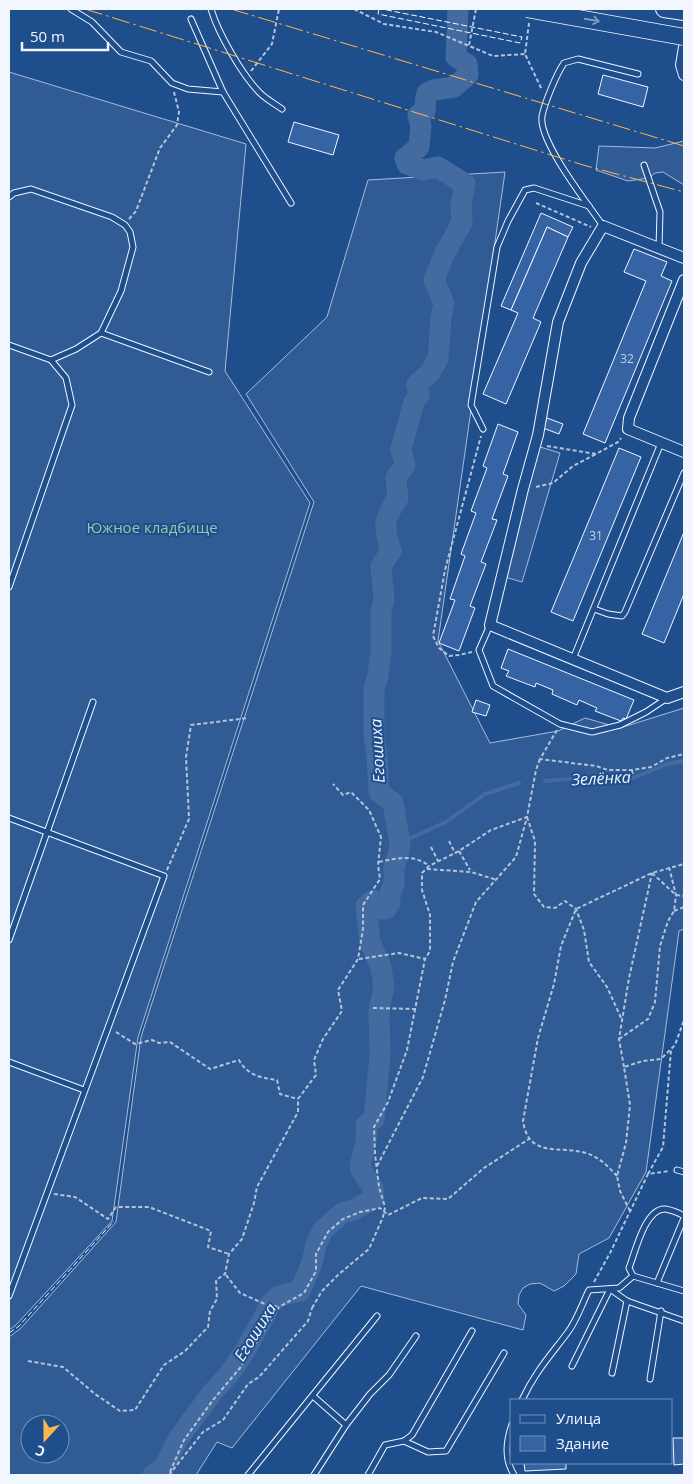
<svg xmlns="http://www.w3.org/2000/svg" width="693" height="1484" viewBox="0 0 693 1484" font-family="'Open Sans',sans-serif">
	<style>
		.built { fill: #305b95; stroke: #a8bbd7; fill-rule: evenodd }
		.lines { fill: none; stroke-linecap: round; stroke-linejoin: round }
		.stream { stroke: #446ba0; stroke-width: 4 }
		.river { stroke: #446ba0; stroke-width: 21 }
		.building { fill: #3563a3; stroke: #f2f6ff }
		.service-casing { stroke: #f2f6ff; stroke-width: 7 }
		.minor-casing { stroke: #f2f6ff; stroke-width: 12 }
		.primary-casing { stroke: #f2f6ff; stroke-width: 18 }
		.path { stroke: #b3c4dc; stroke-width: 2; stroke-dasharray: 4 2.5; stroke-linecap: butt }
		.service { stroke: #1f4e8c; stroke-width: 5 }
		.minor { stroke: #1f4e8c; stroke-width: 10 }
		.primary { stroke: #1f4e8c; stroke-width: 16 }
		.primary-bridge-casing { stroke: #f2f6ff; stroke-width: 18; stroke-linecap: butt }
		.path-bridge { stroke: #b3c4dc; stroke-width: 2; stroke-dasharray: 4 2.5; stroke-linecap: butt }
		.primary-bridge { stroke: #1f4e8c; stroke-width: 16 }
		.fence { stroke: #f2f6ff; stroke-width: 1; stroke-dasharray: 6 2.5; stroke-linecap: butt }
		.power { stroke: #ffb74d; stroke-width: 1; stroke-dasharray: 18 4 2.5 4; stroke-linecap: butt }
		.oneway { stroke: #7e9ac0 }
		.labels { text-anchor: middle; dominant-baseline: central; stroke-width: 4; stroke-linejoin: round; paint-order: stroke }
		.number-label { font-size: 12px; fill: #c3d1e8 }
		.park-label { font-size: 15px; fill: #97c8a6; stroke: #1f4e8c }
		.water-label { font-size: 16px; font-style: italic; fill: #f2f6ff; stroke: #1f4e8c }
	</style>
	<rect width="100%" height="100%" fill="#1f4e8c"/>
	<!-- built -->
	<g class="built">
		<polygon points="9,72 246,144 225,371 310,503 138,1037 112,1221 15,1326 9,1330"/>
		<polygon points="684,141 684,185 663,172 655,173 649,178 628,181 596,170 599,146 655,148"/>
		<path d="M505,172L438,641L490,743L558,731L585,718L620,728L684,708V929L679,931L646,1172L609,1238L579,1254L576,1274L564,1286L554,1291L540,1283L530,1284L523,1288L519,1295L518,1304L526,1315L523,1330L361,1286L232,1448L217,1442L196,1475H9V1337L20,1329L116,1222L141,1037L314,502L246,394L327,317L368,180ZM30,1424H60V1454H30Z"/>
		<polygon points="537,446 560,453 522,582 505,577"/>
	</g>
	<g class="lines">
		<!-- stream -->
		<g class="stream">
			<polyline points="545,781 598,777 633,778 667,764 684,761"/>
			<polyline points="400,843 446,822 485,794 519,783"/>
		</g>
		<!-- river -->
		<path class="river" d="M153,1475L164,1467L178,1439L212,1393L230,1373L245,1351L266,1313L268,1306L279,1296L300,1291L312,1263L316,1244L323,1230L342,1213L354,1210L374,1198L373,1188L360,1168C362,1153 369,1139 366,1125L374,1119L380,1055L379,1011L384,986L381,967L370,942L366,906L373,900L380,909H386L390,902V893L394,884V867L398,856L400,843L393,803L379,792L377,754L374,736V689L378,676L381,651V612L384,599L381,566L391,551C383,526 383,520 398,498L396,478L405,465L401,449L414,402L419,395L417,384L430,373L438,358L441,319L444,303L434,280L443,257L462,222L461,205L465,184L438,167L423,170L407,164L405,158L419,147L421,126L418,115L425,111C426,104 424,100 427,93L434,90L454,87L468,75L467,64L456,57L458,9"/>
	</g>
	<!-- building -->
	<g class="building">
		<polygon points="603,75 648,87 643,107 598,94"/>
		<polygon points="294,122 339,135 333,155 288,142"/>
		<polygon points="541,213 573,227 568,237 547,227 511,310 501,306"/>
		<polygon points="547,227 568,237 533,318 541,322 506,404 483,394 518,313 511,310"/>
		<polygon points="634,249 667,262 661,276 672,281 605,443 583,434 646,281 624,272"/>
		<polygon points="547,418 563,424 559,434 543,428"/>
		<polygon points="498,424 518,432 503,474 508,476 492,519 497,520 481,562 486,564 470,606 475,608 459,651 439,643 455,600 450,599 465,556 461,554 476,513 471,511 487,468 483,466"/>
		<polygon points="619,448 641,457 573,621 551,612"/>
		<polygon points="684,532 684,594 664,643 642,634"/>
		<polygon points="508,649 634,700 626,719 623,718 621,721 595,711 597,708 579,700 577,705 552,694 553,690 536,683 535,687 506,676 509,671 501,668"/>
		<polygon points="476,700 490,705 486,716 472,712"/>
		<polygon points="673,1438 684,1438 684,1464 674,1465"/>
		<polygon points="524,1463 566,1463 566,1469 525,1471"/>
	</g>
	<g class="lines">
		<!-- service casing -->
		<g class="service-casing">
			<g id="service">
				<polyline points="71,9 92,22 121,52 151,61 172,83 188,89 223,92"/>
				<path d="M211,9C218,33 242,75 260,93C266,99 275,104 282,109"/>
				<polyline points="191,19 223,92 291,203"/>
				<polyline points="644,165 660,212 659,248"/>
				<polyline points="9,197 14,193 31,189 112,217 125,225 130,232 133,247 121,291 101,333 76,349 51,360 66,378 72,405 9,587"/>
				<path d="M603,226C588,204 538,141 542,116C545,102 556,75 564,63L578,59L638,74"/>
				<polyline points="101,333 209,372"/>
				<polyline points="9,345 51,360"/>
				<polyline points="483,429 471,405 497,247 508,221 525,190 534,188 589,206"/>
				<polyline points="594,609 608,614 622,616 625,612 684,473"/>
				<polyline points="490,625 479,650 493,686 560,724 592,732 620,725 646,712 667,698"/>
				<polyline points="573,659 661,443"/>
				<polyline points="9,818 164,876 9,1296"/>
				<polyline points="9,940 93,702"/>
				<polyline points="9,1062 84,1090"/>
				<polyline points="677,1170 684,1172"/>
				<path d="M633,1276L629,1268C635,1253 645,1208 665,1209C671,1210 679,1213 684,1216"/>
				<polyline points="657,1283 684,1218"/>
				<polyline points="572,1366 610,1289 627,1301 684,1321"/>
				<polyline points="612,1373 627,1301"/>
				<polyline points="650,1379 661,1311"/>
				<polyline points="313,1396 346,1425"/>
				<path d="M522,1400C535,1372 550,1356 568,1332C577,1320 582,1304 589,1290L619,1288L633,1276L684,1291"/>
				<path d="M512,1424C506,1442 504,1458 514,1475"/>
				<polyline points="404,1441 428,1452 446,1451 504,1353"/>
				<polyline points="248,1475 377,1316"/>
				<polyline points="314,1475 346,1425 370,1394 389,1375 416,1336"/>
				<polyline points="368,1475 385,1445 404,1441 412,1435 472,1331"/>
			</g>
		</g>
		<!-- minor casing -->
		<g class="minor-casing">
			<g id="minor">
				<polyline points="684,47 681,65 684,75"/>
				<polyline points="684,258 603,226 581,263 558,322 538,435 523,489 490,625 667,698 684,692"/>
				<polyline points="684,280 629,418 628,429 684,452"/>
			</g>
		</g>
		<!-- primary casing -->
		<g class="primary-casing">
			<polyline id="primary" points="664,9 684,12"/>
		</g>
		<!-- path -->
		<g class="path">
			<polyline points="354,9 384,24 436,32 493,56 525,54"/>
			<polyline points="529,23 525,54 542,90"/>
			<polyline points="469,45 476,9"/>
			<polyline points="251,71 272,44 279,9"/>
			<polyline points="536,203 591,227"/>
			<polyline points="129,219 136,211 160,148 177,125 179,112 174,92"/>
			<polyline points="547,446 596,454 618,442 621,438"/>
			<polyline points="536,487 553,483 573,466 596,454"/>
			<polyline points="472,652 459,655 449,656 439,648 433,636 445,570 481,436"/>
			<polyline points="557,730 540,759 596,766 608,770 632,770 651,767 667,758 684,754"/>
			<polyline points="632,770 633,776"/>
			<polyline points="527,817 535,841 534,894 544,907 555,908 565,901 576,909 584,930 589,962 607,987 622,1020"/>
			<polyline points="449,841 455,853"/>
			<polyline points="431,847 438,861"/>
			<polyline points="459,851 470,870"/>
			<path d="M379,862C396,858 415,854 429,866"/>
			<polyline points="427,869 471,872 497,880"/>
			<polyline points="167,870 189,819 186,757 191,725 248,718"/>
			<polyline points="652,873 676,895 684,896"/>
			<polyline points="674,911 684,907"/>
			<polyline points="359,959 399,953 425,959"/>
			<polyline points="373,1008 416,1009"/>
			<path d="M116,1032L135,1044L152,1040L159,1043L170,1042L210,1069L239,1060C247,1075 261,1078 277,1080L280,1094L298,1099"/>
			<polyline points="619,1039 648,1019 655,1002 660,946 668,921 674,911 676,895 669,867"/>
			<polyline points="624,1067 619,1039 629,978 652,873"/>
			<polyline points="377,1166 423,1077 445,1000 453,962 476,902 516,857 527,817"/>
			<polyline points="648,1174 663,1147 671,1050"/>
			<path d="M617,1176C608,1166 599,1157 586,1153C559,1145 529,1159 523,1121L538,1038L554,984L561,946L576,909L652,873L684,864"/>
			<polyline points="54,1194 75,1197 108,1219 116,1207 149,1207 211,1231 208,1247 229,1254"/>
			<polyline points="630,1211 620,1191 617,1176 626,1143 630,1105 624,1067 643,1061 661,1059 675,1045 684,1020"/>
			<polyline points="226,1275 240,1293 265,1304 279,1307"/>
			<polyline points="594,1282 610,1253 648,1174 670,1171"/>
			<polyline points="28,1361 63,1367 95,1394 120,1411 135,1410 164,1365 185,1351 208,1327 210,1311 217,1299 216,1280 225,1274 229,1254 242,1239 254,1203 257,1187 298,1112 298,1099 316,1075 314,1060 323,1039 342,1011 338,990 358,959 363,929 363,905 380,879 378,865 381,837 369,810 351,792 343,795 333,784"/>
			<polyline points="170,1472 184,1440 213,1400 240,1368 279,1307 304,1293 316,1271 316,1254 328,1232 343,1219 360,1212 380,1208 388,1215 422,1198 448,1199 484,1168 529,1139"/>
			<polyline points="169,1475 203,1432 223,1420 248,1384 259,1377 308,1321 312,1308"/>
		</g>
		<!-- service -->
		<use href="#service" class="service"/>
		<!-- minor -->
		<use href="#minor" class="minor"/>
		<!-- primary -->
		<use href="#primary" class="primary"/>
		<!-- primary-bridge casing -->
		<g class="primary-bridge-casing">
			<polyline id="primary-bridge" points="527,9 684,37"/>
		</g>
		<!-- path-bridge -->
		<polyline class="path-bridge" points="312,1308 322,1291 339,1274 369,1249 383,1217 385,1207 379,1187 375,1154 374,1127 388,1102 407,1050 425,959 430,951 430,915 422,890 422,873 429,866 459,851 491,830 527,817 536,770 540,759"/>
		<!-- primary-bridge -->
		<use href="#primary-bridge" class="primary-bridge"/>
		<!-- fence -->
		<g class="fence">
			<polyline points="379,9 378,14 520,43 522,37 382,9"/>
			<polyline points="9,1333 18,1327 114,1221"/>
		</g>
		<!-- power -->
		<g class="power">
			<polyline points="85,9 583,165 684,192"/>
			<polyline points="231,9 684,146"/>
		</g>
	</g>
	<!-- one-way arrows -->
	<defs><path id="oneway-shaft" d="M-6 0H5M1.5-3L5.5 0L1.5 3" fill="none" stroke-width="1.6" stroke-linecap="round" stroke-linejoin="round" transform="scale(1.25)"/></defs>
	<use class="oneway" href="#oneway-shaft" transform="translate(592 20) rotate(10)"/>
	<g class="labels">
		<!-- number labels -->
		<g class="number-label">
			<text x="627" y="358">32</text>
			<text x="596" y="535">31</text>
		</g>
		<!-- park labels -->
		<g class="park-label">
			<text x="152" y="527">Южное кладбище</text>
		</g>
		<!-- water labels -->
		<g class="water-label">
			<text transform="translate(377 751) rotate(-93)">Егошиха</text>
			<text transform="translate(601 778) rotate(-3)">Зелёнка</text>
			<text transform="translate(255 1332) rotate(-58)">Егошиха</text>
		</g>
	</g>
	<!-- border -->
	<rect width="693" height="1484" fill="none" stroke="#f2f6ff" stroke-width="20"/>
	<!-- legend -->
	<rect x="510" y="1399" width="162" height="65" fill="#1f4e8c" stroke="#7391ba"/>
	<rect x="520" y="1415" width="25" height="8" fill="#1f4e8c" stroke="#7391ba"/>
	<text x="556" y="1424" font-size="15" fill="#f2f6ff">Улица</text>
	<rect x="520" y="1436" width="25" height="15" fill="#3563a3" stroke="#7391ba"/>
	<text x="556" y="1449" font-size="15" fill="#f2f6ff">Здание</text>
	<!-- north arrow -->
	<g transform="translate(45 1439) rotate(201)"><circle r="24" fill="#1f4e8c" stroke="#7391ba"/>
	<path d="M0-4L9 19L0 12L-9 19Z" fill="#ffb74d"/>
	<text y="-8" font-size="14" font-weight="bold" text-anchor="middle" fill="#f2f6ff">С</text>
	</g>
	<!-- scale -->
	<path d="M22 42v8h86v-8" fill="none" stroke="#f2f6ff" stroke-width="2.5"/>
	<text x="30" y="42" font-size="15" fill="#f2f6ff" stroke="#1f4e8c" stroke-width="4" paint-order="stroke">50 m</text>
</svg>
